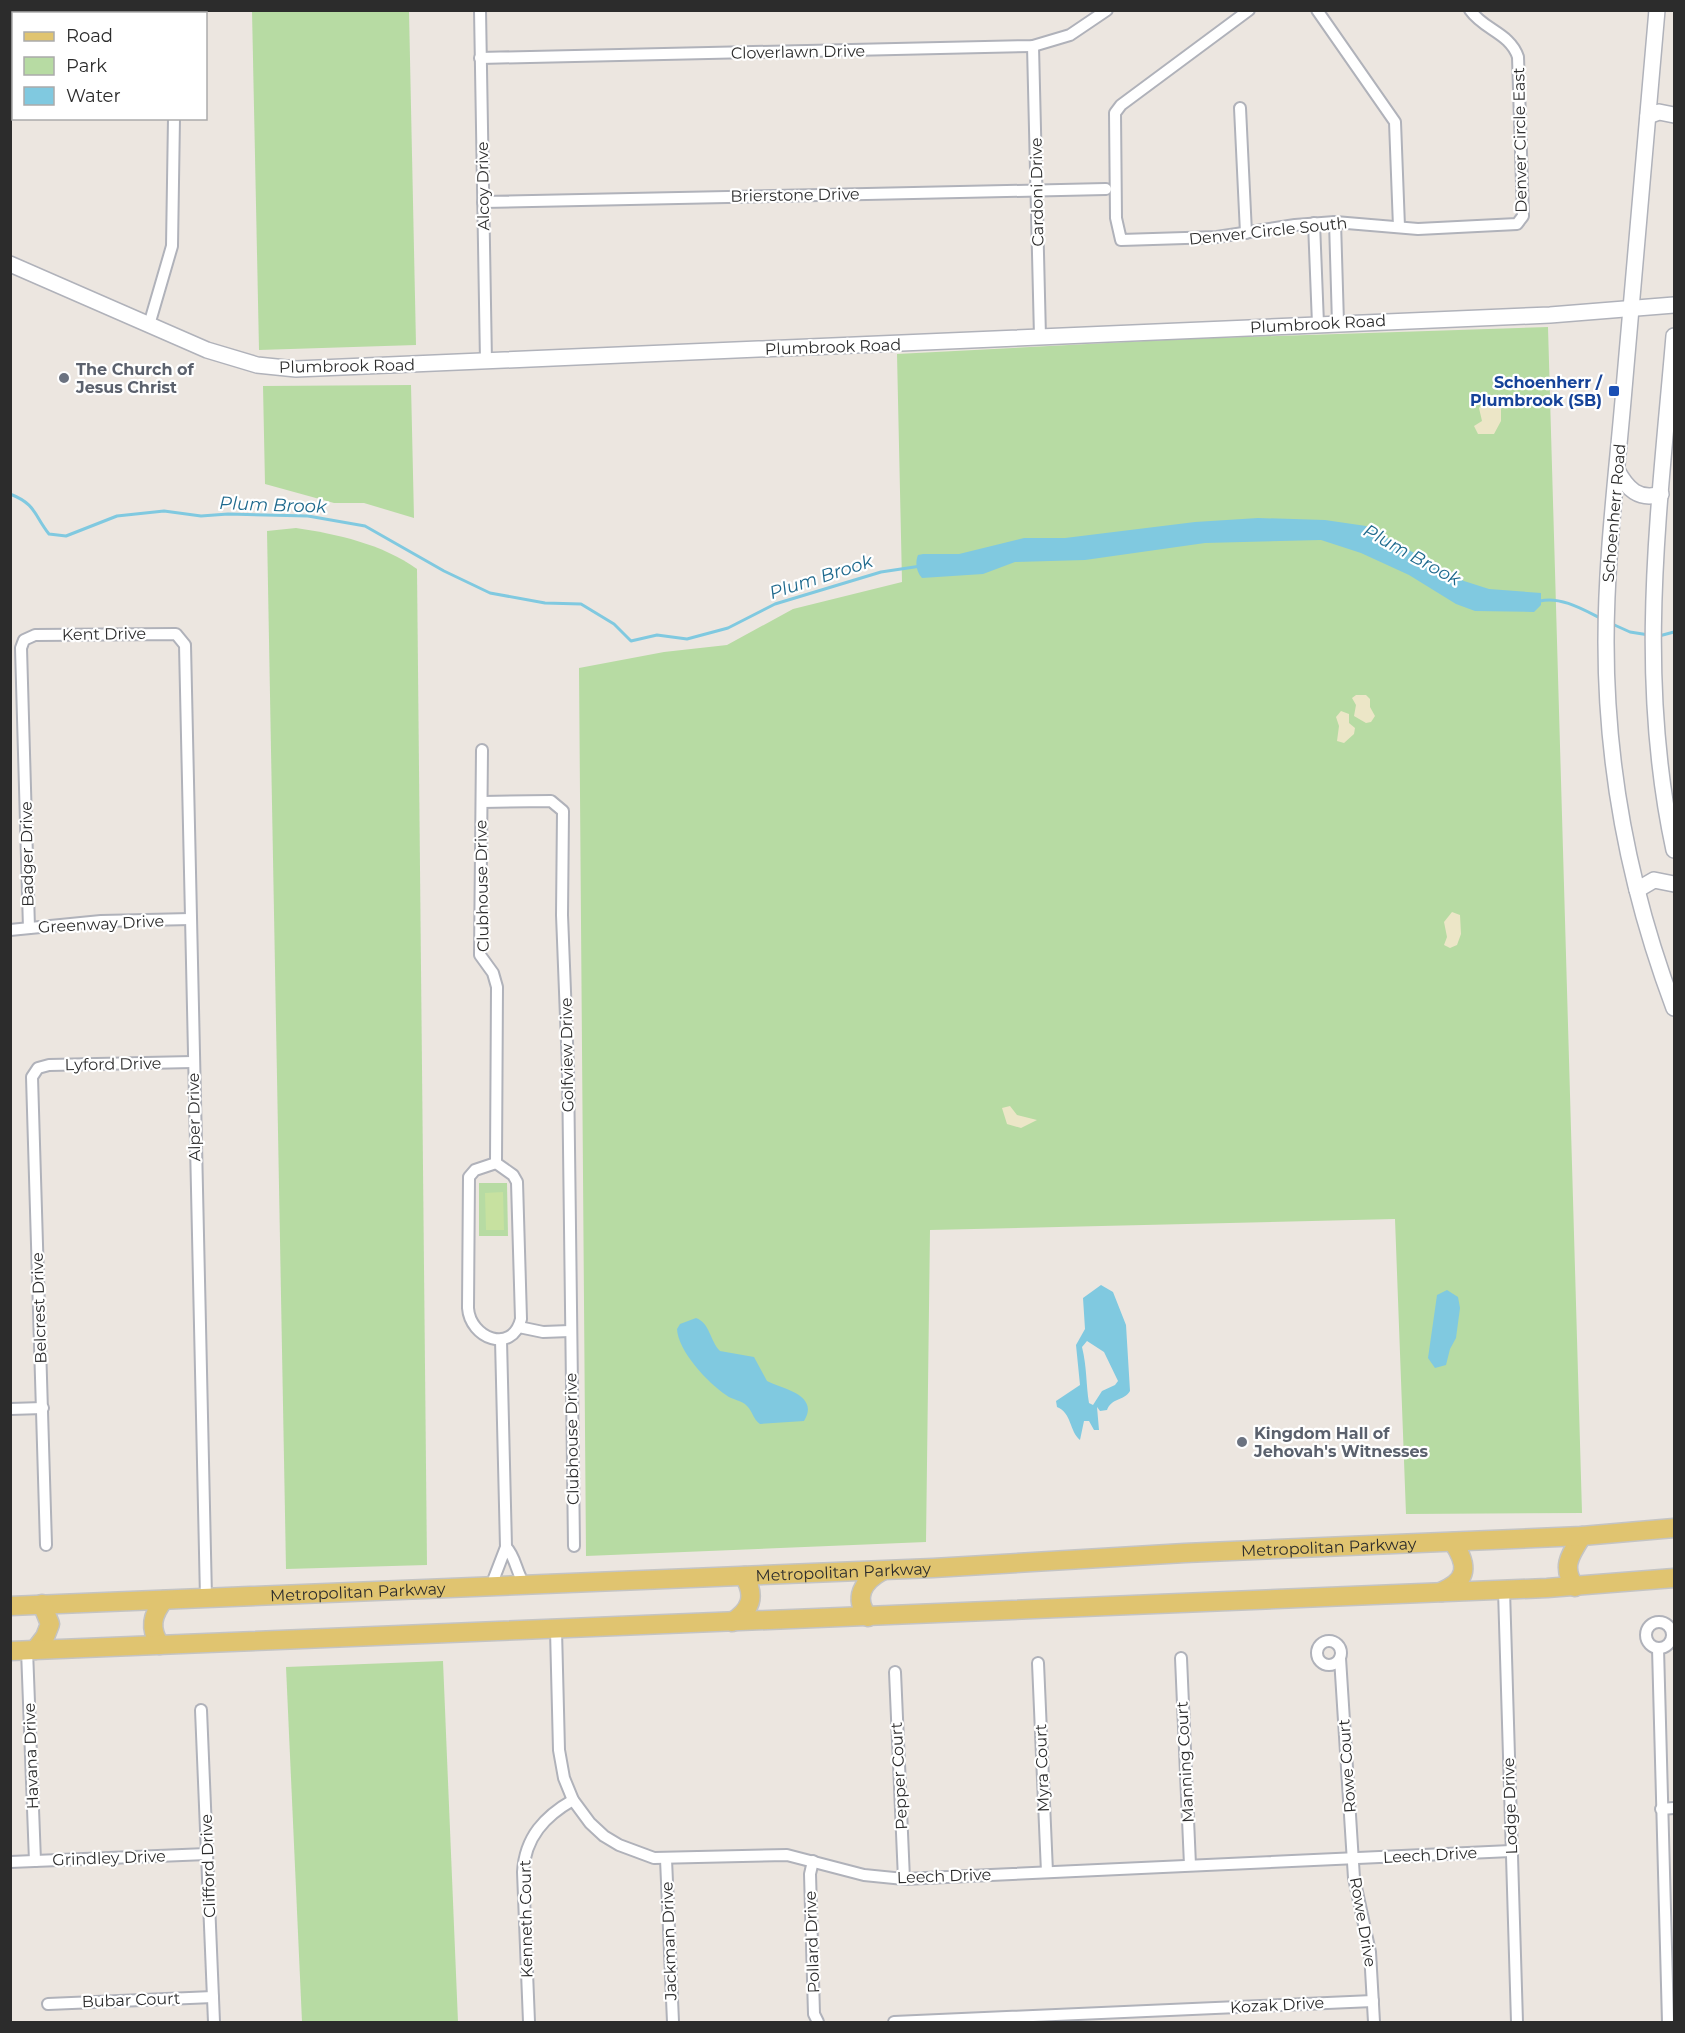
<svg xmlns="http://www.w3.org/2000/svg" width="1685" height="2033" viewBox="0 0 1685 2033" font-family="Montserrat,sans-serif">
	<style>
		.green { fill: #b7dba3 }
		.sand { fill: #ece6c7 }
		.pitch { fill: #c7e1a0 }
		.water { fill: #80c9e0; fill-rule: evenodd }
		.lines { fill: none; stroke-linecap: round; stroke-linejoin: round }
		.stream { stroke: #80c9e0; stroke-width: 3 }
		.street-casing { stroke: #b0b2ba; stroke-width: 14 }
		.secondary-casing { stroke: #b0b2ba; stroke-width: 18 }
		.primary-casing { stroke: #c4c4c4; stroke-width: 21 }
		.street { stroke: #fff; stroke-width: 10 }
		.secondary { stroke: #fff; stroke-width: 15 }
		.primary { stroke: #e0c470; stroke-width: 18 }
		.worship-dot { fill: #6b7280; stroke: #fff; stroke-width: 2 }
		.transit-dot { fill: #1a4fb4; stroke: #fff; stroke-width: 2 }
		.labels { text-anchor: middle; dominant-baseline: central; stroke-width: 4.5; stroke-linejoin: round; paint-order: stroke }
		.street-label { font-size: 16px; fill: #2c2c2c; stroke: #fff }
		.worship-label { font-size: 16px; font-weight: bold; fill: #5b616d; stroke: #fff; text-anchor: start }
		.transit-label { font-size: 16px; font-weight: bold; fill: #164399; stroke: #fff; text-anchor: end }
		.water-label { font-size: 18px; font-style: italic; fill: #1e698d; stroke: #fff }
	</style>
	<rect width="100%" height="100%" fill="#ece6e0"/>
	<!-- green -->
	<g class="green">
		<polygon points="252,11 409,11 416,345 259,350"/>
		<polygon points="1548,327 1582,1513 1406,1514 1395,1219 930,1230 926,1542 586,1556 579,668 664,652 727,645 793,609 902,582 897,354 1184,339"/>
		<polygon points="411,385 414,518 364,503 334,503 265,484 263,386"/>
		<path d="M296,528C337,534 382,544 417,569L427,1565L286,1569L267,531Z"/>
		<polygon points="479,1183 507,1183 508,1236 479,1236"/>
		<polygon points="443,1661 458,2022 302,2022 286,1667"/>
	</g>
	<!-- sand -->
	<g class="sand">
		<polygon points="1491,401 1501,408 1501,421 1494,434 1478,434 1474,426 1482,421 1479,408 1482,404"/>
		<polygon points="1356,695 1366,695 1370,699 1370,707 1375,716 1371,722 1366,723 1354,716 1356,705 1352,698"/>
		<polygon points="1341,711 1349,714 1349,723 1355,728 1354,734 1344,743 1337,741 1339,726 1336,717"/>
		<polygon points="1452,912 1460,915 1461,934 1457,945 1450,948 1444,945 1447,937 1444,922"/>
		<polygon points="1010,1106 1017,1115 1037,1120 1021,1128 1007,1124 1002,1108"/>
	</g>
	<!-- pitch -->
	<polygon class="pitch" points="503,1192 504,1230 486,1230 485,1193"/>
	<!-- water -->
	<g class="water">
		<path d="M1258,518L1325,520L1366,526L1464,581L1489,589L1541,593V605L1534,612L1475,611L1456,604L1409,575L1361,553L1321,540L1205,543L1085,560L1015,562L983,574L922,578C916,572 915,562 918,555L923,554H959L1024,538H1065L1195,522Z"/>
		<path d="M1101,1285L1113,1292L1126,1325L1130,1391C1124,1401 1111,1398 1107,1410L1100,1411L1097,1407L1099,1430H1094L1089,1421H1084L1080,1440C1069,1431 1072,1413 1057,1407L1056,1401L1080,1385L1076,1345L1085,1329L1083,1298ZM1087,1341L1104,1352L1118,1381L1115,1385L1102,1391L1093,1405L1089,1403C1086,1385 1087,1367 1082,1347Z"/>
		<polygon points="1447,1290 1458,1297 1460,1308 1456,1338 1450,1349 1446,1365 1435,1368 1428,1358 1437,1295"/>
		<path d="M696,1318C710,1323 710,1341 720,1351L754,1357L767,1381C783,1389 820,1395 804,1421L760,1424C753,1419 753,1412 747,1406C742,1400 732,1400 726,1395C708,1383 678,1351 677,1329L680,1324Z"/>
	</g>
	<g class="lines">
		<!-- stream -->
		<g class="stream">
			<path d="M10,494C36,504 34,515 49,534L66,536L117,516L164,511L201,516L228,514L308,516L365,526L444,571L490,593L545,603L581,604L614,624L631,641L657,635L687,639L728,628L775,604L881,572L921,566"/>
			<path d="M1540,601C1561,596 1584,610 1602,619"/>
			<polyline points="1610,623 1630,632 1649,635"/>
			<polyline points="1659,636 1674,632"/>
		</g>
		<!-- street casing -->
		<g class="street-casing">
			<g id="street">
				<polyline points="171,10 172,14"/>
				<polyline points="480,10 486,362"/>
				<path d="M1249,10L1121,105L1115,113L1116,218L1121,240L1217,237L1295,225L1335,222L1418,229L1517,224L1523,216L1518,57C1510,33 1484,30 1470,10"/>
				<polyline points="1317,10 1395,122 1399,227"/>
				<polyline points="1033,46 1040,337"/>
				<polyline points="480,58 1033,46 1070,35 1107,10"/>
				<polyline points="1240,108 1246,233"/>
				<polyline points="483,202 1106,189"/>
				<polyline points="1335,222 1338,323"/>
				<polyline points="1314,223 1318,324"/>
				<polyline points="149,325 172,246 174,118"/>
				<polyline points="482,750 480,955 493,973 497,987 496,1163"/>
				<polyline points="482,802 551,801 563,811 562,915 568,1068 574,1546"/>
				<polyline points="29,928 21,648 24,640 35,635 176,634 185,645 206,1598"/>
				<polyline points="10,930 101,921 191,919"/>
				<path d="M496,1163L513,1175L517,1182L521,1319C512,1355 470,1338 468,1308L469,1177L475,1170Z"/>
				<polyline points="519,1327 543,1332 570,1331"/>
				<polyline points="501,1340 506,1547"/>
				<polyline points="10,1409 43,1408"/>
				<polyline points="46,1545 32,1077 38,1068 49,1065 193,1062"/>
				<path d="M491,1586L506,1547C516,1557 516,1573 525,1585"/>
				<polyline points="1504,1590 1517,2022"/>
				<circle cx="1659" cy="1635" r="13"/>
				<polyline points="556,1630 559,1750 564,1778 573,1800 590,1823 604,1836 619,1845 654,1858 787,1855 864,1875 904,1879 1511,1851"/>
				<circle cx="1329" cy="1653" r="12"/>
				<polyline points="1658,1648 1668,2022"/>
				<polyline points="27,1650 35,1861"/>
				<polyline points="1181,1658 1190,1865"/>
				<polyline points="1340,1658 1354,1878 1370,1952 1374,2022"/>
				<polyline points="1038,1663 1047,1872"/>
				<polyline points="895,1672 904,1879"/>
				<polyline points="201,1710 214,2022"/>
				<polyline points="1661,1809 1674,1808"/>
				<polyline points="666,1859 673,2022"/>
				<polyline points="813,1861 810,1874 814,2014 818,2022"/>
				<polyline points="10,1862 207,1854"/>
				<polyline points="48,2004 213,1997"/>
				<path d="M529,2022L523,1872C525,1837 545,1816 573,1800"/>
				<polyline points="894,2022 1373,2001"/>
			</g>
		</g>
		<!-- secondary casing -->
		<g class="secondary-casing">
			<g id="secondary">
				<path d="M1657,10C1646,137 1634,263 1624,389C1617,473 1606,557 1606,642C1606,767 1630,891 1674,1008"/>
				<polyline points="1648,116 1659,112 1674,115"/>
				<polyline points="10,264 207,350 257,365 296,369 1550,315 1674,305"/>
				<path d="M1674,336C1659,513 1636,674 1674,850"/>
				<path d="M1617,470C1627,489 1639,501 1661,494"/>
				<polyline points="1637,890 1654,880 1674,884"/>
			</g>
		</g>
		<!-- primary casing -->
		<g class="primary-casing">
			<g id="primary">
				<path d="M1575,1587C1561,1567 1570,1555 1582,1536"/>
				<path d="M1441,1592C1469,1580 1468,1565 1453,1542"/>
				<path id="s1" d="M10,1606L933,1568L1185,1553L1582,1536L1674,1528"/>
				<path d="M868,1617C853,1598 863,1581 882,1571"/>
				<path d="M732,1622C751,1610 756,1596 744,1576"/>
				<path d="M160,1645C149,1628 152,1615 164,1600"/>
				<polyline points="35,1650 45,1637 50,1624 42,1604"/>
				<polyline points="10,1651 1547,1588 1674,1578"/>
			</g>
		</g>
		<!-- street -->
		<use href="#street" class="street"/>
		<!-- secondary -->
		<use href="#secondary" class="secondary"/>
		<!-- primary -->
		<use href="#primary" class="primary"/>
	</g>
	<!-- markers -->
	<g class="worship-dot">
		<circle cx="64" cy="378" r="6"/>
		<circle cx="1242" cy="1442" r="6"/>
	</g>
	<rect class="transit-dot" x="1608" y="385" width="12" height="12" rx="3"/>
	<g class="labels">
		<!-- street labels -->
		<g class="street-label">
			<text transform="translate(798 52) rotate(-1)">Cloverlawn Drive</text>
			<text transform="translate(1520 140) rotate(-91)">Denver Circle East</text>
			<text transform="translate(483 186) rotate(-91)">Alcoy Drive</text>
			<text transform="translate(1037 192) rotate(-91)">Cardoni Drive</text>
			<text transform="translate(795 195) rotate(-1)">Brierstone Drive</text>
			<text transform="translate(1268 231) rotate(-6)">Denver Circle South</text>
			<text transform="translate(1318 324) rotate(-3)">Plumbrook Road</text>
			<text transform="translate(833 347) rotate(-2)">Plumbrook Road</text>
			<text transform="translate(347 366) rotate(-1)">Plumbrook Road</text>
			<text transform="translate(1614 513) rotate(-85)">Schoenherr Road</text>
			<text transform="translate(104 634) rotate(-1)">Kent Drive</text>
			<text transform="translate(27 854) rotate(-91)">Badger Drive</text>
			<text transform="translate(482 886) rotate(-91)">Clubhouse Drive</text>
			<text transform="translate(101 924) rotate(-3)">Greenway Drive</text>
			<text transform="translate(567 1055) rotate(-91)">Golfview Drive</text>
			<text transform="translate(113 1064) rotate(-1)">Lyford Drive</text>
			<text transform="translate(194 1117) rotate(-91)">Alper Drive</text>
			<text transform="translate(39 1308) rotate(-92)">Belcrest Drive</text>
			<text transform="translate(572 1439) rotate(-91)">Clubhouse Drive</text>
			<text stroke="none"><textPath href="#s1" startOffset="1320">Metropolitan Parkway</textPath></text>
			<text stroke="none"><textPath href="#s1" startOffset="834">Metropolitan Parkway</textPath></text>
			<text stroke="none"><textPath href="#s1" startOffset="348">Metropolitan Parkway</textPath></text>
			<text transform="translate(31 1756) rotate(-92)">Havana Drive</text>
			<text transform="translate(1185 1762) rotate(-93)">Manning Court</text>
			<text transform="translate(1347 1766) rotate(-94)">Rowe Court</text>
			<text transform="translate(1042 1768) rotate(-92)">Myra Court</text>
			<text transform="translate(899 1776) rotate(-93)">Pepper Court</text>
			<text transform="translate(1510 1806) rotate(-92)">Lodge Drive</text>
			<text transform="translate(1430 1855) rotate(-3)">Leech Drive</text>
			<text transform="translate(109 1858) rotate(-2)">Grindley Drive</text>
			<text transform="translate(208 1866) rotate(-92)">Clifford Drive</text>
			<text transform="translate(944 1876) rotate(-2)">Leech Drive</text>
			<text transform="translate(526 1919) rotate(-91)">Kenneth Court</text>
			<text transform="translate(1363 1922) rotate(80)">Rowe Drive</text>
			<text transform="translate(669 1941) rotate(-92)">Jackman Drive</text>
			<text transform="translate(812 1942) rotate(-92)">Pollard Drive</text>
			<text transform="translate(131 2000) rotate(-2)">Bubar Court</text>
			<text transform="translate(1277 2005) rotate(-3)">Kozak Drive</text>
		</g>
		<!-- worship labels -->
		<g class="worship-label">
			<text x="76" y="369">The Church of<tspan x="76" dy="18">Jesus Christ</tspan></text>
			<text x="1254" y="1433">Kingdom Hall of<tspan x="1254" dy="18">Jehovah's Witnesses</tspan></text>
		</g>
		<!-- transit labels -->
		<g class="transit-label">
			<text x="1602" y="382">Schoenherr /<tspan x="1602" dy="18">Plumbrook (SB)</tspan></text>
		</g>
		<!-- water labels -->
		<g class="water-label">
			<text transform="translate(273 505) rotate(2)">Plum Brook</text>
			<text transform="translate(1412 555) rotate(29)">Plum Brook</text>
			<text transform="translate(821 577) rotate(-18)">Plum Brook</text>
		</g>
	</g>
	<!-- border -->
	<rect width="1685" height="2033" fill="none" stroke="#2c2c2c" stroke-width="24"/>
	<!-- legend -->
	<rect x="12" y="12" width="195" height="108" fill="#ffffff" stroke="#ababab" stroke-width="1.5"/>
	<rect x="24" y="32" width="30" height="9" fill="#e0c470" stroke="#ababab" stroke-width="1.5"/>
	<text x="66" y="42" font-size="18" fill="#2c2c2c">Road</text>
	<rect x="24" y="57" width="30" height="18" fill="#b7dba3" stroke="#ababab" stroke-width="1.5"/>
	<text x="66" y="72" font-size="18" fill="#2c2c2c">Park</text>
	<rect x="24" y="87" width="30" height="18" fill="#80c9e0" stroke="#ababab" stroke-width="1.5"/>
	<text x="66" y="102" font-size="18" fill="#2c2c2c">Water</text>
</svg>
